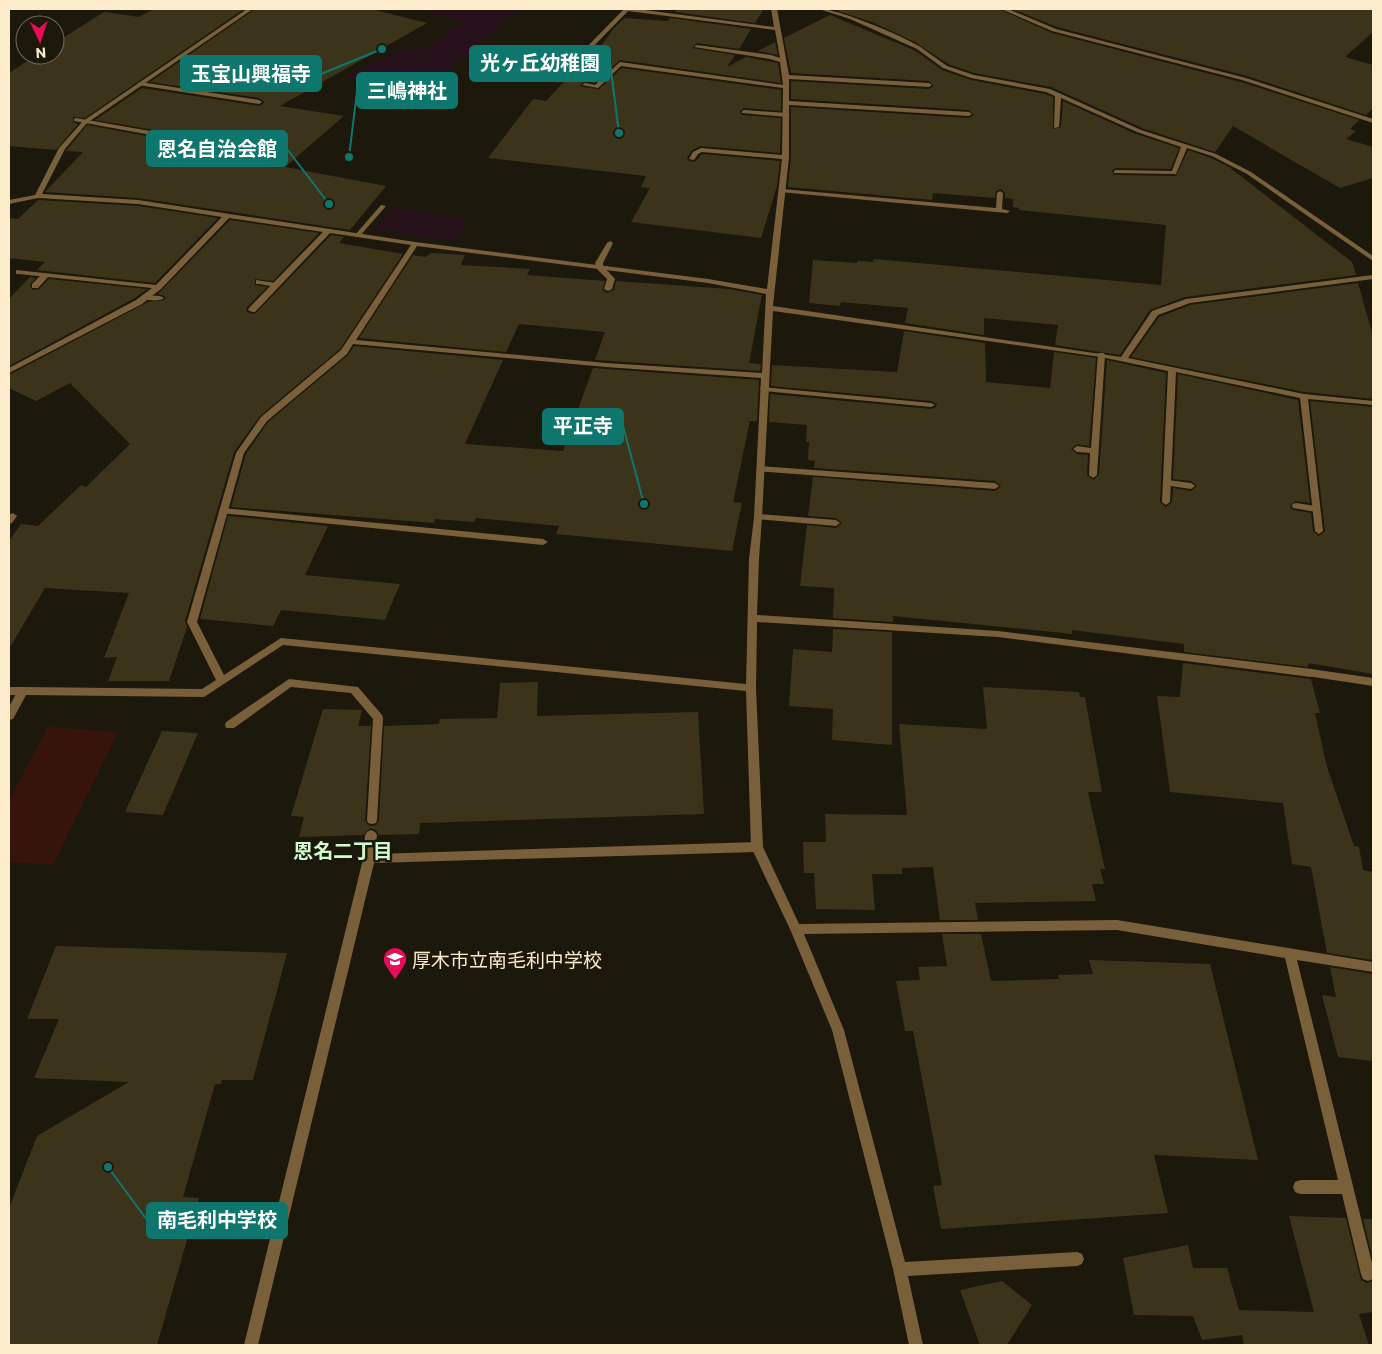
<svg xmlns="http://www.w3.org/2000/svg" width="1382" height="1354" viewBox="0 0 1382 1354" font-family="Commissioner,'Noto Sans JP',sans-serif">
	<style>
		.green { fill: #26101a }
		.water { fill: #37140b }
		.building { fill: #3c341a }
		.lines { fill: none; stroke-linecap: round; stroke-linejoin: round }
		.lane { fill: #79603a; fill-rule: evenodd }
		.street { fill: #79603a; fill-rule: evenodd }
		.labels { text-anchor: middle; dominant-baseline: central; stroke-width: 5; stroke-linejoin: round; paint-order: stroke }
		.poi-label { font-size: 19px; fill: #fceccb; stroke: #1c180c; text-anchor: start }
		.neighbourhood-label { font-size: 20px; font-weight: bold; fill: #d0fccd; stroke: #1c180c }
		.leader { fill: none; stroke: #0f766e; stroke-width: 2 }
		.callout-dot { fill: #0f766e; stroke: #1c180c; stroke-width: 2 }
		.callout { fill: #0f766e; stroke: #0f766e; stroke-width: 2 }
		.callout-label { font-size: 20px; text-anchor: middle; font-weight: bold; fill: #fff }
	</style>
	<rect width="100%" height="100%" fill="#1c180c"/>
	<!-- green -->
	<g class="green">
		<path d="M429,9H519C515,16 509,15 505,20C478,47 433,89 393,89C378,89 359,80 345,76L374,61H379L405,49L420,50L446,35L445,34L463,20L433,15L424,11Z"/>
		<polygon points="393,208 467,219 457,241 375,229"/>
	</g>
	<!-- water -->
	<polygon class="water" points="48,727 118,732 53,865 9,862 9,800"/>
	<!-- building -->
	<g class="building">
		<polygon points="154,9 244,9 85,118 73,117 73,122 78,124 56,150 9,146 9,73 37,55 55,55 55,43 104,12 139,17"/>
		<polygon points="255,9 371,9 427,23 280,106 344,116 285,167 386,186 350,230 138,198 45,192 83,152 66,151 87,125 190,144 194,142 195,139 190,136 95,120 142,88 259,106 263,104 264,101 259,98 150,82"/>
		<polygon points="678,9 764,9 755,23 675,12"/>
		<polygon points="841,9 999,9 1052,33 1241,82 1359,120 1350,129 1356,131 1346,139 1373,147 1373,178 1340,188 1233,126 1215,152 1142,128 1051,87 974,73 948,64 915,42 872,22 838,11"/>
		<polygon points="1012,9 1373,9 1373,32 1345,57 1373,65 1373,108 1366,115 1247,76 1057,27"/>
		<polygon points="830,15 916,51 942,70 971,80 1045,94 1053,97 1053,129 1061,127 1063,101 1136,134 1179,148 1171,169 1116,168 1112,171 1114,175 1176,176 1188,150 1211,158 1229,167 1352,262 1356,275 1185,297 1150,310 1120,355 1055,345 1058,325 984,318 984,335 905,323 908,308 841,302 840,306 809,303 813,260 857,263 858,261 873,262 874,259 1161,285 1166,225 1019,210 1019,208 1013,207 1013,199 1005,198 1005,193 1001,189 996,191 995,198 933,193 932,200 788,187 791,157 791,107 969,118 974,115 969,110 791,99 791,81 929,89 934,86 929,81 791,73 784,38"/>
		<polygon points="625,18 668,21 670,18 751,29 739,49 697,43 692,48 735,55 727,67 746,57 778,63 781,83 620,60 594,83 585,81 580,85 582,87 599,89 622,68 781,90 781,111 744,108 740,111 742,115 781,118 780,153 701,146 692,150 687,158 689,161 695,162 702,154 780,161 777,186 761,238 631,222 650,188 641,187 646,176 488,158 533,99 546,101 586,58 591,59 614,28"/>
		<polygon points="775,42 778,55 758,51"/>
		<polygon points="38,200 138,206 218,218 155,283 37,270 45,262 9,258 9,218 18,219"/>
		<polygon points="230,220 319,233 273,281 255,279 255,285 267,287 247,307 246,311 252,314 256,313 331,235 344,237 339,243 403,254 340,349 260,416 234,452 185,621 187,627 169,681 108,681 117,657 104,658 129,593 45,588 9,649 9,541 21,524 38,526 81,485 86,487 130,444 70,383 36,401 9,388 9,375 148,302 165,300 165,296 158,294"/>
		<polygon points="431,253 465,255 461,265 530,269 527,275 605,281 602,290 607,293 614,290 616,281 729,289 762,295 749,363 761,364 760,371 595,360 605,332 519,324 506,352 359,338 413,255 425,257"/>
		<polygon points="30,277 36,278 30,284 32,290 39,289 49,279 147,289 135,298 9,366 9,299"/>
		<polygon points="1358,283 1373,336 1373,399 1304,392 1131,357 1159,317 1190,305"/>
		<polygon points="904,331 985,343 986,382 1050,388 1054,352 1096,358 1089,446 1077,444 1071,449 1077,454 1088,455 1087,475 1093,480 1099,475 1107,360 1166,373 1160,502 1166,507 1172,502 1173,488 1191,491 1197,486 1191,481 1173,479 1178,374 1298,400 1310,503 1295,501 1290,507 1293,510 1311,513 1313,531 1319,536 1325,531 1310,401 1373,407 1373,674 1308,663 1308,667 1184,652 1184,644 1072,630 1072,634 893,616 893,622 833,618 834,588 800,586 807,525 836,528 842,523 836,518 808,516 813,477 995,491 1001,486 995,481 814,468 815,461 808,460 809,442 806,442 807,425 769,422 770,394 931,409 936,407 937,404 931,401 771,386 772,365 897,372"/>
		<polygon points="354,346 503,360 465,444 563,451 593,368 759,380 757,421 750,421 733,502 742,503 732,551 556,534 559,526 476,518 474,522 435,519 434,523 231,507 246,454 268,422 348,355"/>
		<polygon points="228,516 328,526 305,575 400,584 385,620 281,610 273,626 200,619"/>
		<polygon points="833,629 892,632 892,745 832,740 833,709 789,706 793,649 832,652"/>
		<polygon points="1183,663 1311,679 1320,713 1315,713 1327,767 1354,846 1359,847 1363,870 1373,872 1373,960 1327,953 1311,867 1292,864 1283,803 1170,792 1157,696 1180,697"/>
		<polygon points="538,682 537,716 698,712 704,814 420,823 419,834 379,835 376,830 370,828 363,835 299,837 304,817 291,816 323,709 362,710 358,726 371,726 365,820 368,825 372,826 376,825 379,820 384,726 439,724 440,719 497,718 500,683"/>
		<polygon points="983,687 1079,692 1080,697 1085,697 1102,792 1088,792 1105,869 1100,869 1104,884 1092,884 1096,901 975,903 978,920 940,920 933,867 902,868 902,874 872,874 875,910 816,909 814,873 804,873 803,842 826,842 825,814 907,815 899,724 987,729"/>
		<polygon points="162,731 198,733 163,815 125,812"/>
		<polygon points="942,934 981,934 991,981 1059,979 1058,975 1093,974 1089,960 1210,964 1258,1160 1154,1155 1168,1213 941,1229 933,1186 942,1185 913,1031 905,1031 896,981 920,980 918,967 947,966"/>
		<polygon points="56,946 287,953 253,1080 222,1080 221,1084 215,1084 183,1197 199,1198 157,1345 9,1345 9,1208 37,1136 129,1082 34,1078 59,1019 27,1019"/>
		<polygon points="1330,967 1373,974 1373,1061 1338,1057 1322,995 1336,997"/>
		<polygon points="1289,1216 1346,1218 1361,1280 1367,1283 1373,1281 1373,1312 1359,1314 1369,1345 1244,1345 1242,1335 1202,1340 1193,1316 1134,1315 1123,1258 1188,1245 1193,1268 1227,1268 1239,1310 1314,1312"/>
		<polygon points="1363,1219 1373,1219 1373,1260"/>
		<polygon points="1002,1281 1032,1305 1007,1345 980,1345 960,1290"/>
	</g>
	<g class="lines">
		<!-- lane -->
		<g class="lane">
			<path d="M819,9C837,8 906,37 922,48L917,49L850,19Z"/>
			<polygon points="140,82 259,100 262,102 259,104 138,85 137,84"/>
			<polygon points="744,110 787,113 790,115 787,117 742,113 742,111"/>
			<polygon points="76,118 190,138 193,140 190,142 74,121 74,119"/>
			<polygon points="782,189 996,208 997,193 1000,191 1003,193 1002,209 1010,211 1007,213 780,192 779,191"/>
			<polygon points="381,205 386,206 359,237 355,237 355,235"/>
			<polygon points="610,241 613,243 603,263 603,266 615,279 612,289 608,291 604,289 607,279 597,269 595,263 607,243"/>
			<polygon points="43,273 50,275 38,288 32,288 32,284"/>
			<polygon points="256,280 276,283 280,285 276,287 259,284 256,284"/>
			<path d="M142,295L160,296L164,298C159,302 149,300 142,299Z"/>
			<polygon points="1098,353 1104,353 1105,355 1097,475 1093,478 1089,475 1090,453 1077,452 1073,449 1077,446 1091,448"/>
			<polygon points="761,387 931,403 935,405 931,407 764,391 760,389"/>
			<polygon points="760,466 995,483 999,486 995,489 757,471 756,469"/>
			<polygon points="1167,480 1191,483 1195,486 1191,489 1164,485 1163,483"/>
			<polygon points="1296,503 1316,506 1320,509 1316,512 1293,508 1292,506 1293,504"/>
			<polygon points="223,508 543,539 548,542 543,545 220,513 219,511"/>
			<polygon points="13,513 17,516 12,523 9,524 9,515"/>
			<polygon points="758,514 836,520 840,523 836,526 755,519 754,517 755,515"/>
			<polygon points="1311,669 1373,678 1373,686 1307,676 1306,673"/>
			<polygon points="289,679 358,687 382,715 383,718 377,820 376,823 372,824 368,823 367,820 373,719 351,693 291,687 234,728 226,728 225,725 226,722"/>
			<polygon points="9,687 23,687 28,691 23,695 9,695"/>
			<polygon points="371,830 375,832 377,835 375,854 757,842 761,844 763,847 761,850 757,852 374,863 258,1345 244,1345 363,859 365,835 367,832"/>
		</g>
		<!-- street -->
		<g class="street">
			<path d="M247,9H253L87,123L65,149L42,194L138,200L415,242L708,279L767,289L782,159L702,152L698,154L694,160L689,159L693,152L701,148L782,155L783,88L621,66L598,88L582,85L585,83L595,85L620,62L783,85L780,62L770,59L694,47L697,45L771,55L780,58L775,30L628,11L583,57L578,56L624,9H637L774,27L771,9H777L789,75L929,83L932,85L929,87L789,79V101L969,112L972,114L969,116L789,105V157L773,306L1121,357L1152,311L1186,299L1373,275V279L1190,303L1158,315L1128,358L1304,394L1373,401V405L1308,399L1323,531L1319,534L1315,531L1300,398L1176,372L1170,502L1166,505L1162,502L1168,371L1101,357L773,311L762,517L759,559L757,615L998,631L1311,669L1316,673L1311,677L998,637L757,622L756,688L763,847L799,924L1117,920L1373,962V972L1297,960L1373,1267V1279L1368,1281L1363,1279L1361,1274L1342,1194H1300L1295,1192L1293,1187L1295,1182L1300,1180H1338L1285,958L1117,930L804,934L844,1030L905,1262L1077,1252L1082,1254L1084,1259L1082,1264L1077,1266L908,1276L923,1345H909L893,1269L832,1030L790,929L751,847L746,691L283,645L204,697L26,695L13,719L9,720V707L19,688L23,687L202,689L216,680L187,622L236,453L261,417L341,350L411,245L330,233L255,312H252L248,310L249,308L323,232L229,218L161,289L142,304L9,373V368L136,300L152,288L19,274H16V270L156,285L222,217L138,204L38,198L9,204V200L35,195L59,148L83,121ZM417,246L708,283L766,294L762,373L606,363L356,340ZM353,344L606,367L761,378L754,517L749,559L746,684L281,638L224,675L197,622L244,453L267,421L347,354Z"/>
			<polygon points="1001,9 1008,9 1056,29 1246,78 1373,119 1373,123 1242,80 1052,31"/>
			<polygon points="919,46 947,66 974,75 1050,89 1141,130 1216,154 1251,172 1373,256 1373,261 1247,174 1212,156 1187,148 1176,174 1114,173 1114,171 1116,170 1172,171 1181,147 1137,132 1061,98 1059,127 1054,128 1055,96 1046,92 971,78 943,68 917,49 916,48"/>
		</g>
	</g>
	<!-- icons -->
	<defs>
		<g id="school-pin" transform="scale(1.25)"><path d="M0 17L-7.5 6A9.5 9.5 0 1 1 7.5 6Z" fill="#e50d55" stroke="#1c180c"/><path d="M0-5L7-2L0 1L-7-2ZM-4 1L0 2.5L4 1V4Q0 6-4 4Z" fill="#fff"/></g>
	</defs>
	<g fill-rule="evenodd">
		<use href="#school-pin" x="395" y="959"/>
	</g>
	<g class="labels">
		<!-- poi labels -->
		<g class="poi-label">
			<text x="412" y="959">厚木市立南毛利中学校</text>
		</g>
		<!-- neighbourhood labels -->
		<g class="neighbourhood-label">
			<text x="343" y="850">恩名二丁目</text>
		</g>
	</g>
	<!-- callouts -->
	<path class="leader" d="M619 133L610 63M382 49L321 74M349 157L357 91M329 204L287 149M644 504L623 426M108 1167L147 1220"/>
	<g class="callout-dot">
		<circle cx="619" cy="133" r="5"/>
		<circle cx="382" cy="49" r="5"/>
		<circle cx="349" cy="157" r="5"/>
		<circle cx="329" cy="204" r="5"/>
		<circle cx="644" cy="504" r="5"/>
		<circle cx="108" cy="1167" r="5"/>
	</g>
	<g class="callout">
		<rect x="470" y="46" width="140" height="35" rx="5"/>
		<rect x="181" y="56" width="140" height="35" rx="5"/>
		<rect x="357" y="73" width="100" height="35" rx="5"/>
		<rect x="147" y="131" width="140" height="35" rx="5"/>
		<rect x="543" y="409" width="80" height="35" rx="5"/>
		<rect x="147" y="1203" width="140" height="35" rx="5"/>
	</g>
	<g class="callout-label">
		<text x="540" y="70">光ヶ丘幼稚園</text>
		<text x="251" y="81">玉宝山興福寺</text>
		<text x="407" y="98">三嶋神社</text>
		<text x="217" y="156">恩名自治会館</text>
		<text x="583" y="433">平正寺</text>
		<text x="217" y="1227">南毛利中学校</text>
	</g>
	<!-- border -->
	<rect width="1382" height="1354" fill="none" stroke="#fceccb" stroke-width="20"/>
	<!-- north arrow -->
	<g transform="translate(40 40) rotate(176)"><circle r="24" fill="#1c180c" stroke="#766d58"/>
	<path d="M0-4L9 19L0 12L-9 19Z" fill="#e50d55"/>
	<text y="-8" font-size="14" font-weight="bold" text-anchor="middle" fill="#fceccb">N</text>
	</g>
</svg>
